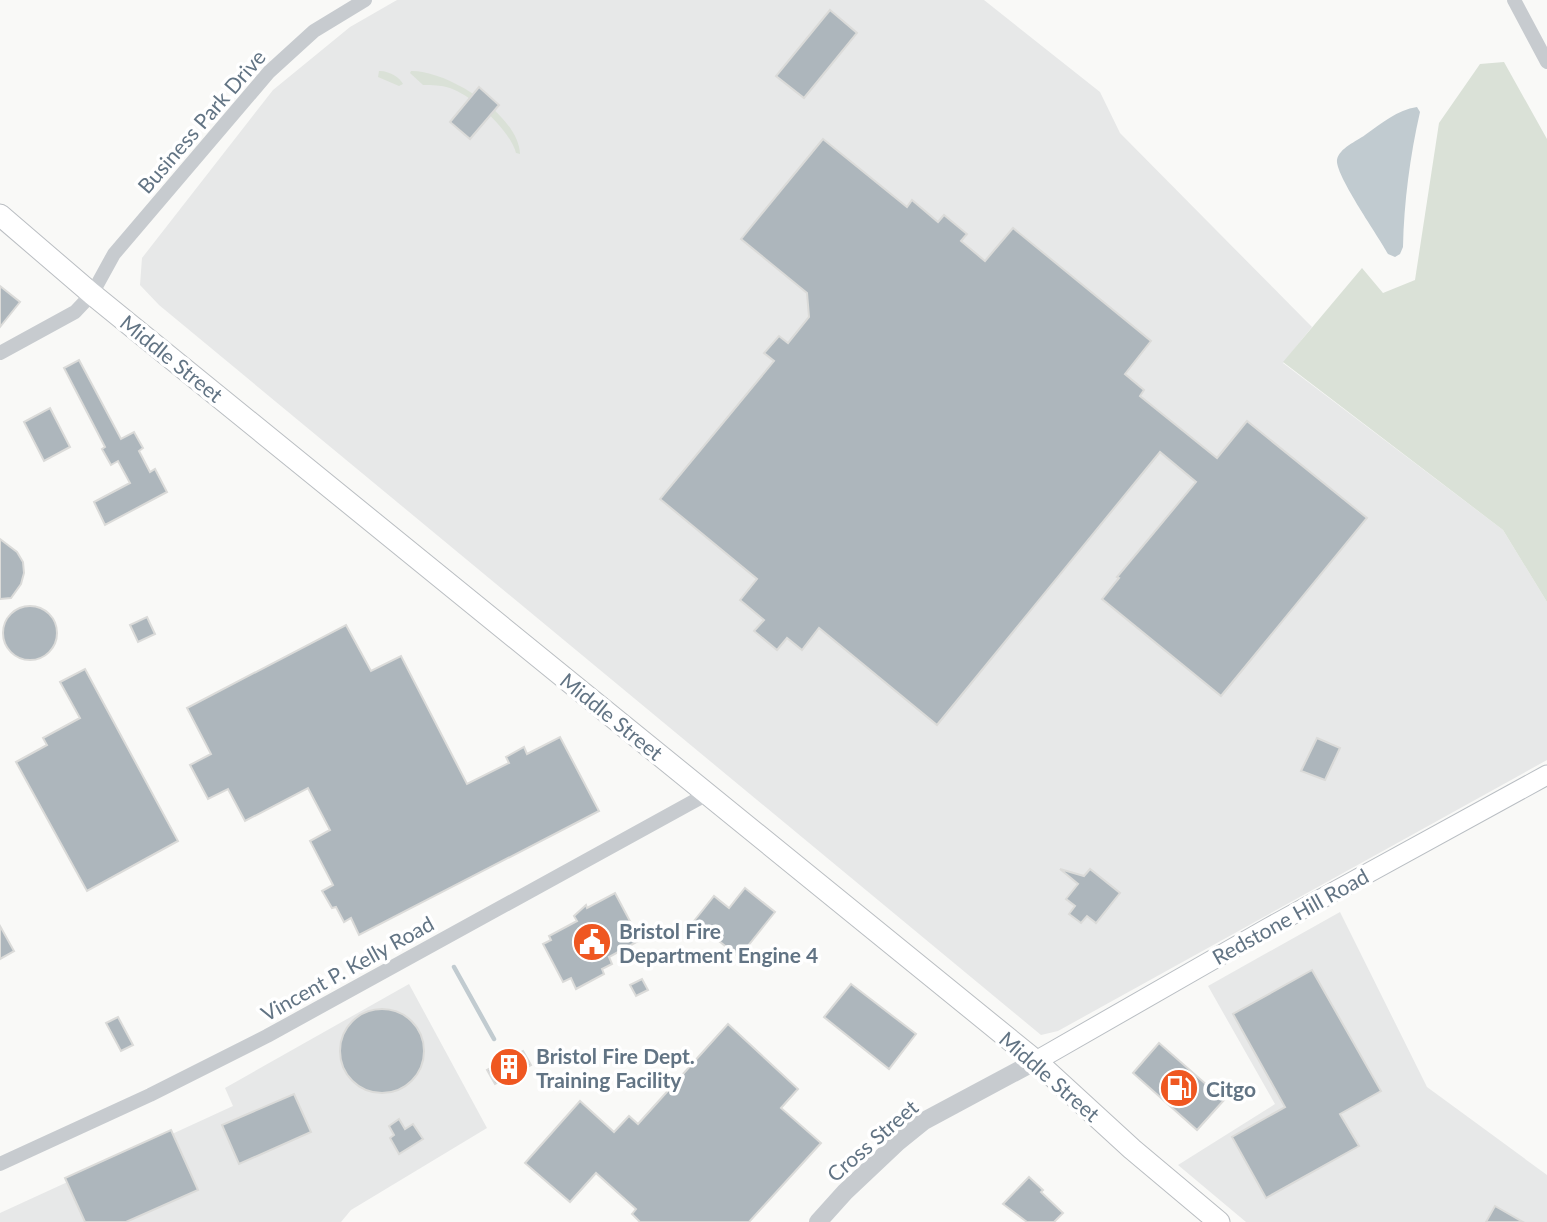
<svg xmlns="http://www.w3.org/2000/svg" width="1547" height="1222" viewBox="0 0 1547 1222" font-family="Lato,sans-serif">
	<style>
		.built { fill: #e7e8e8 }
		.green { fill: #dae1d7 }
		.water { fill: #c1cbd0 }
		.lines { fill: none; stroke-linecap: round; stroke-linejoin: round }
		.stream { stroke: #c1cbd0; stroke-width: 4.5 }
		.building { fill: #adb6bc; stroke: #dbdbd9; stroke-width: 2 }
		.secondary-casing { stroke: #b9bec3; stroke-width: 21 }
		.primary-casing { stroke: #babec2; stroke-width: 23 }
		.minor { stroke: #c7cbcf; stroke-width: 14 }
		.tertiary { stroke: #c7cbcf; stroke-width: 18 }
		.secondary { stroke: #fff; stroke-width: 19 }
		.primary { stroke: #fff; stroke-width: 21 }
		.labels { text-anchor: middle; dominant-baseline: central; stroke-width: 7; stroke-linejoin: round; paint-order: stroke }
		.street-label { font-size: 21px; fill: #627484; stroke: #fff }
		.poi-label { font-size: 21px; font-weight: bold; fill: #627484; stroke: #fff; text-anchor: start }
	</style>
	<rect width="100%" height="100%" fill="#f9f9f7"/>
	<!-- built -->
	<g class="built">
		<polygon points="397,0 984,0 1100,92 1120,133 1312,327 1283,363 1503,530 1547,602 1547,760 1058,1031 1041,1035 159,305 140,285 142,258 273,90 350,27"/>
		<polygon points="1340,912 1427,1087 1547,1175 1547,1222 1246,1222 1178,1165 1275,1104 1208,986"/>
		<polygon points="409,984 487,1128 351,1210 341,1222 0,1222 0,1213 233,1106 225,1088"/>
	</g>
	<!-- green -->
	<g class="green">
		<polygon points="1504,62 1547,139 1547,602 1503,530 1283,362 1362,268 1383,293 1415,280 1439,123 1480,64"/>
		<path d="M379,71C387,70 400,77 403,84L399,86L378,77Z"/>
		<path d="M411,71C447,70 519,115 520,154L516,153C510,130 473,96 450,88C441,85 432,85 423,85L410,73Z"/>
	</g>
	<!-- water -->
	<path class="water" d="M1417,107L1420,112C1410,156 1404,202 1403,247L1400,254L1395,257L1388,254C1379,237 1335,175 1337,160C1339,148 1357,141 1365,135C1382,123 1397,110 1417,107Z"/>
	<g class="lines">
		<!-- stream -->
		<polyline class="stream" points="454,967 494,1039"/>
	</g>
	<!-- building -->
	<g class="building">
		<polygon points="830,10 857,33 804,98 776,76"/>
		<polygon points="479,87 499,105 470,139 450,122"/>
		<polygon points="823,139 907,207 912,200 938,222 944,215 967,234 961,241 985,261 1013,228 1151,341 1125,374 1144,390 1140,396 1217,458 1247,421 1367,518 1221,696 1102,599 1119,578 1117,577 1196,482 1160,452 937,725 819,628 802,650 787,638 777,650 754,631 764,620 740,600 757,579 660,499 774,361 764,353 779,336 788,343 809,317 807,293 741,239"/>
		<polygon points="0,286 20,302 0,327"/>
		<polygon points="79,360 121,439 134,432 143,448 139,451 150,472 155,469 167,492 105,525 94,502 130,483 118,461 111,465 102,449 105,447 64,368"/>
		<polygon points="50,408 70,447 44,461 24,422"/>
		<polygon points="0,539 17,552 23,562 24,573 21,584 11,598 0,599"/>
		<circle cx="30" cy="633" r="27"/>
		<polygon points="147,617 155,634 138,642 130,625"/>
		<polygon points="346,625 371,671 401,656 467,784 509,763 506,757 524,747 527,754 560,737 599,811 359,935 351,918 344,922 336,907 332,908 322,891 333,885 310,841 330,830 308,788 245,821 228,789 208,799 190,765 211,754 187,708"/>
		<polygon points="85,669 178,841 87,891 16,762 47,745 43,738 80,718 60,682"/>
		<polygon points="1317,738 1340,748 1325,780 1301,771"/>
		<polygon points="1060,869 1084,876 1090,869 1120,893 1096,923 1087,916 1081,923 1069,914 1075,906 1066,899 1078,884"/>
		<polygon points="745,888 775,912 739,957 694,921 714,896 729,908"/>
		<polygon points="615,893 640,940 609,957 612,964 602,969 604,974 576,989 571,978 563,982 543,944 551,940 549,936 577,921 574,916 586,905 587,908"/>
		<polygon points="0,926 14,951 0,959"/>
		<polygon points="1312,970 1381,1091 1340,1114 1359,1146 1266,1198 1232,1137 1285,1107 1233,1014"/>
		<polygon points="642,979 648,990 636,996 630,985"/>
		<polygon points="851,984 916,1034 889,1069 824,1017"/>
		<circle cx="382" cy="1051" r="42"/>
		<polygon points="118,1017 133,1045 121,1051 106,1023"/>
		<polygon points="728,1024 798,1089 781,1108 821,1143 749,1222 640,1222 632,1214 636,1209 596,1173 570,1202 525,1163 580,1101 614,1132 629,1116 638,1124"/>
		<polygon points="1159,1043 1224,1100 1197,1130 1133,1073"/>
		<polygon points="523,1051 531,1065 495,1084 487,1070"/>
		<polygon points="294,1094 311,1132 239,1164 222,1125"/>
		<polygon points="399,1119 405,1129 413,1124 423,1139 399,1154 390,1138 394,1135 389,1126"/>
		<polygon points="171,1130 198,1190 126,1222 85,1222 65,1178"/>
		<polygon points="1029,1177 1043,1190 1041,1192 1063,1213 1054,1222 1027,1222 1003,1204"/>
		<polygon points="1495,1206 1523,1222 1486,1222"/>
	</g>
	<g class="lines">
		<!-- secondary casing -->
		<g class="secondary-casing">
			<polyline id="secondary" points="1036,1061 1268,928 1547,775"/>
		</g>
		<!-- primary casing -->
		<g class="primary-casing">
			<polyline id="primary" points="0,215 92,294 1036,1061 1132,1149 1219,1222"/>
		</g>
		<!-- minor -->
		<g class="minor">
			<polyline points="1514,0 1547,62"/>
			<polyline points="0,353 75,312 92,294 114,254 269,72 314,31 365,0"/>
			<polyline points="0,1164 150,1095 267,1036 707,794"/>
		</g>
		<!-- tertiary -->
		<polyline class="tertiary" points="818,1222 845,1192 898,1142 924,1121 1036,1061"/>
		<!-- secondary -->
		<use href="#secondary" class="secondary"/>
		<!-- primary -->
		<use href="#primary" class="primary"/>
	</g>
	<!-- icons -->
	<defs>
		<g id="civic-disc" transform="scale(2.0125)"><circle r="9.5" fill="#ef5721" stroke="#fff"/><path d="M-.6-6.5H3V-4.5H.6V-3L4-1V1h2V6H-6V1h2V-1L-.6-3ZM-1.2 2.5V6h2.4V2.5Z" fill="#fff"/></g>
		<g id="building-disc" transform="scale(2.0125)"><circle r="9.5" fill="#ef5721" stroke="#fff"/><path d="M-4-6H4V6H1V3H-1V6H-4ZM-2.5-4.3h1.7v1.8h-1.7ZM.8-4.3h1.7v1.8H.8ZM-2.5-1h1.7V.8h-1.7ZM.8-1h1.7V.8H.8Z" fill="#fff"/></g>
		<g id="fuel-disc" transform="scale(2.0125)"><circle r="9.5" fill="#ef5721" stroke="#fff"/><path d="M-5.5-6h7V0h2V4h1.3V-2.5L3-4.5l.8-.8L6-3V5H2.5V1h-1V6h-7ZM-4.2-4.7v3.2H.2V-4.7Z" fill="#fff"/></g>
	</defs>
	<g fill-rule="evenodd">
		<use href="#civic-disc" x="592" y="942"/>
		<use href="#building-disc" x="509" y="1067"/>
		<use href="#fuel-disc" x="1179" y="1088"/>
	</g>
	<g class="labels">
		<!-- street labels -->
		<g class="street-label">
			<text transform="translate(201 121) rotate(-49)">Business Park Drive</text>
			<text transform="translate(172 358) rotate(39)">Middle Street</text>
			<text transform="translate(612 716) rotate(39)">Middle Street</text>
			<text transform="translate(1290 916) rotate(-29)">Redstone Hill Road</text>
			<text transform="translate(347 968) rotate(-29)">Vincent P. Kelly Road</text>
			<text transform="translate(1050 1076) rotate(41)">Middle Street</text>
			<text transform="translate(872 1140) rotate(-41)">Cross Street</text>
		</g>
		<!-- poi labels -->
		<g class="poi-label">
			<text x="619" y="930">Bristol Fire<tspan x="619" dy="24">Department Engine 4</tspan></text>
			<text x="536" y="1055">Bristol Fire Dept.<tspan x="536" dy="24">Training Facility</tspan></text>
			<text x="1206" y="1088">Citgo</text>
		</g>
	</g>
</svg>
